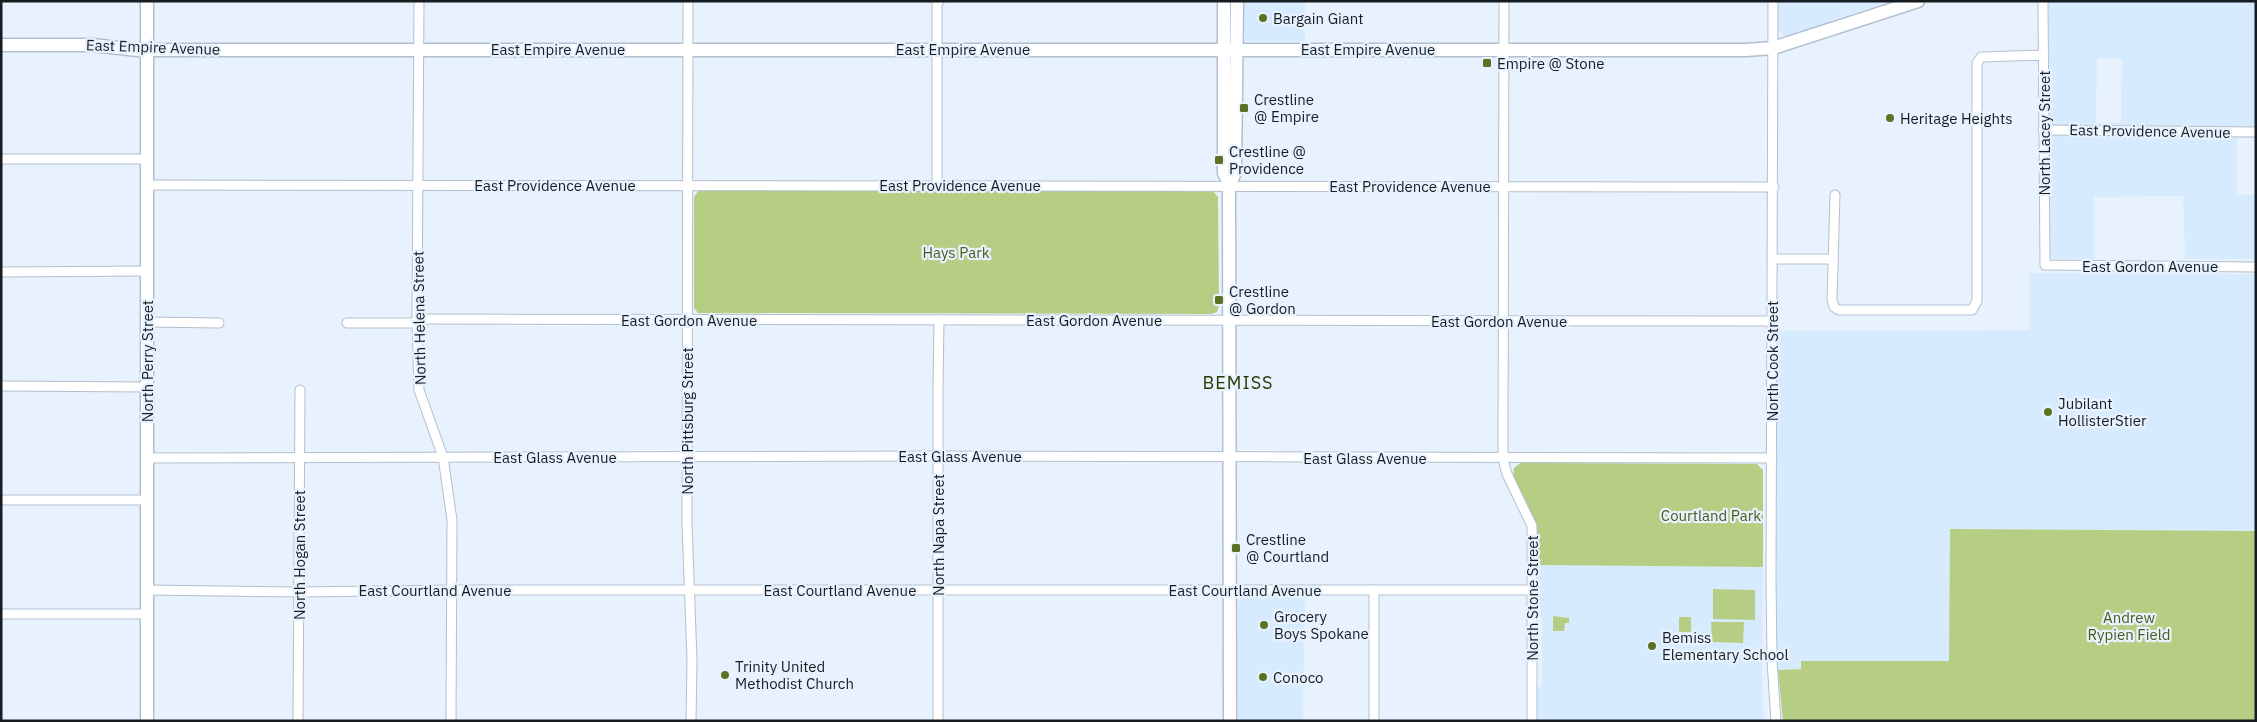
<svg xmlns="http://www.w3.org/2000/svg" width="2257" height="722" viewBox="0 0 2257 722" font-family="'IBM Plex Sans',sans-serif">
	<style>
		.built { fill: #d7ebff; fill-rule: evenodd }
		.green { fill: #b5ce84 }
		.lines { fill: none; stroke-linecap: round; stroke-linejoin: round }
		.street-casing { stroke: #b2bfcd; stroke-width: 11 }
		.secondary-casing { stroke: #b2bfcd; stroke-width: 15 }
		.street { stroke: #fff; stroke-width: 9 }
		.secondary { stroke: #fff; stroke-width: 12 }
		.poi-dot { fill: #5c7223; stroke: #e7f2fe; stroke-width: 2 }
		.labels { text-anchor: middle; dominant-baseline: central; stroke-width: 4.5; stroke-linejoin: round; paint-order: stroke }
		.poi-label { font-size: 15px; fill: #171c21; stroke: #e7f2fe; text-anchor: start }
		.street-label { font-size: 15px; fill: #171c21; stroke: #e7f2fe }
		.park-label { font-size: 15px; fill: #495c19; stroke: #e7f2fe }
		.quarter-label { font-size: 18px; letter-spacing: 1px; fill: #293700; stroke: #e7f2fe }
	</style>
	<rect width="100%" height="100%" fill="#e7f2fe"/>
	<!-- built -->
	<g class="built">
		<polygon points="1242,1 1305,1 1305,41 1247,41 1242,34"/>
		<polygon points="1777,1 1892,1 1835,19 1815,29 1791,36 1783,35 1779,31 1777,24"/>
		<path d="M2048,1H2256V138H2237V195H2256V259H2185L2183,196L2094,197V259H2055L2051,256L2048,252L2049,14ZM2097,59H2122L2121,123H2096Z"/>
		<polygon points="2030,273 2256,274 2256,531 1950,529 1949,661 1801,661 1801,669 1778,670 1776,656 1777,331 2030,330"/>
		<polygon points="1537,565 1763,567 1762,673 1764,721 1537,721 1537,692 1542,682 1542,619 1537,611"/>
		<polygon points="1246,595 1305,595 1303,721 1238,721 1238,603 1240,598"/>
	</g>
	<!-- green -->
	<g class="green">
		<polygon points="698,191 1213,191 1218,197 1219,306 1217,312 1211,314 698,313 694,308 694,197"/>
		<path d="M1523,461L1536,463L1757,464L1763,470V567L1537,565C1537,548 1538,531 1531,514C1526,502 1510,480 1514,468Z"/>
		<polygon points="1950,529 2256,531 2256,721 1783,721 1778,670 1801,669 1801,661 1949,661"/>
		<polygon points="1713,589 1755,590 1755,620 1713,619"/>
		<polygon points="1553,616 1569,618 1569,623 1565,623 1564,631 1553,631"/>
		<rect x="1679" y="617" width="12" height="15"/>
		<polygon points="1711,622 1744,622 1743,643 1712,642"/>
	</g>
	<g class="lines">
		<!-- street casing -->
		<g class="street-casing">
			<g id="street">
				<polyline points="419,1 417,319 419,390 443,457 452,520 451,721"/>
				<polyline points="688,1 687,523 692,660 691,721"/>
				<polyline points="1504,1 1503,459 1507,474 1532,526 1532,721"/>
				<polyline points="1773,1 1771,580 1772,661 1776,721"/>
				<polyline points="2043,1 2045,265 2256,267"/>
				<polyline points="2043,130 2256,132"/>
				<polyline points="1,159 147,159"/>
				<polyline points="147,185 1774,187"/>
				<polyline points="937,185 937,4 939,1"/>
				<polyline points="1835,195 1832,300 1834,307 1839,310 1972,310 1977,301 1977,63 1981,57 2044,55"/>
				<polyline points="1773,259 1833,259"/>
				<polyline points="1,272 147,271"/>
				<polyline points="417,319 1772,321"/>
				<polyline points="147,322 219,323"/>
				<polyline points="347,323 417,323"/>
				<polyline points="1,386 147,387"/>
				<polyline points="147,458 937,456 1772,458"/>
				<polyline points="1,500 147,500"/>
				<polyline points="148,590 299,592 452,590 1532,590"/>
				<polyline points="1,614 148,614"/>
				<polyline points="298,721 300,390"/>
				<polyline points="938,721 938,388 939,320"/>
				<polyline points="1374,721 1374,590"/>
			</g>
		</g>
		<!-- secondary casing -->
		<g class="secondary-casing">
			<g id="secondary">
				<polyline points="147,1 147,721"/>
				<polyline points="1224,1 1224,173 1230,185"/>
				<polyline points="1,45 92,45 138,50 1746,50 1773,48 1918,1"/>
				<polyline points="1230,721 1229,194 1230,185 1235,172 1237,1"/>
			</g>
		</g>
		<!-- street -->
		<use href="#street" class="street"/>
		<!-- secondary -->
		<use href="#secondary" class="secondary"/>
	</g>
	<!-- markers -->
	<g class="poi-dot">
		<circle cx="1263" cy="18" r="5"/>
		<rect x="1482" y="58" width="10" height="10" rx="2.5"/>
		<rect x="1239" y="103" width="10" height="10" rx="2.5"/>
		<circle cx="1890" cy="118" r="5"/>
		<rect x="1214" y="155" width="10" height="10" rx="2.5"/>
		<rect x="1214" y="295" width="10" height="10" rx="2.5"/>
		<circle cx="2048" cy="412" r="5"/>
		<rect x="1231" y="543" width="10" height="10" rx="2.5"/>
		<circle cx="1264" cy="625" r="5"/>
		<circle cx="1652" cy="646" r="5"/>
		<circle cx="725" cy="675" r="5"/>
		<circle cx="1263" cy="677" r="5"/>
	</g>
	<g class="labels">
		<!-- poi labels -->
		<g class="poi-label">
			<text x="1273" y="18">Bargain Giant</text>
			<text x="1497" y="63">Empire @ Stone</text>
			<text x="1254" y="99">Crestline<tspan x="1254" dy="17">@ Empire</tspan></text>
			<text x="1900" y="118">Heritage Heights</text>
			<text x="1229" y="151">Crestline @<tspan x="1229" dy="17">Providence</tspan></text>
			<text x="1229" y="291">Crestline<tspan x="1229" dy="17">@ Gordon</tspan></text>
			<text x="2058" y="403">Jubilant<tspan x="2058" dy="17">HollisterStier</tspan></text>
			<text x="1246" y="539">Crestline<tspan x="1246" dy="17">@ Courtland</tspan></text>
			<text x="1274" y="616">Grocery<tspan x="1274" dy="17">Boys Spokane</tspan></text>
			<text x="1662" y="637">Bemiss<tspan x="1662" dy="17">Elementary School</tspan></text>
			<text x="735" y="666">Trinity United<tspan x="735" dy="17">Methodist Church</tspan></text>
			<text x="1273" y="677">Conoco</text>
		</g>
		<!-- street labels -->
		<g class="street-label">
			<text transform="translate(153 47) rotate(2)">East Empire Avenue</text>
			<text x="558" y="49">East Empire Avenue</text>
			<text x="963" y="49">East Empire Avenue</text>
			<text x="1368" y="49">East Empire Avenue</text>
			<text transform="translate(2150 131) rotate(1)">East Providence Avenue</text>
			<text transform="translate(2044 133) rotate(-90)">North Lacey Street</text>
			<text x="555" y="185">East Providence Avenue</text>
			<text x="960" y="185">East Providence Avenue</text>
			<text x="1410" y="186">East Providence Avenue</text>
			<text x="2150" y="266">East Gordon Avenue</text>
			<text transform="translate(419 318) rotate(-91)">North Helena Street</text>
			<text x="689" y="320">East Gordon Avenue</text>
			<text x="1094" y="320">East Gordon Avenue</text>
			<text x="1499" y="321">East Gordon Avenue</text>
			<text transform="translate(147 361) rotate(-90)">North Perry Street</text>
			<text transform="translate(1772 361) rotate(-90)">North Cook Street</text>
			<text transform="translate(687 421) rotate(-90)">North Pittsburg Street</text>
			<text x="960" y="456">East Glass Avenue</text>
			<text x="555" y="457">East Glass Avenue</text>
			<text x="1365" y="458">East Glass Avenue</text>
			<text transform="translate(938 535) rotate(-90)">North Napa Street</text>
			<text transform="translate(299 555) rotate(-90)">North Hogan Street</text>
			<text x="435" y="590">East Courtland Avenue</text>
			<text x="840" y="590">East Courtland Avenue</text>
			<text x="1245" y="590">East Courtland Avenue</text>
			<text transform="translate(1532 598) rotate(-90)">North Stone Street</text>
		</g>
		<!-- park labels -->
		<g class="park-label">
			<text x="956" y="252">Hays Park</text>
			<text x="1711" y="515">Courtland Park</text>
			<text x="2129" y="617">Andrew<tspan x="2129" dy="17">Rypien Field</tspan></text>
		</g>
		<!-- quarter labels -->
		<g class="quarter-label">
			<text x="1238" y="382">BEMISS</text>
		</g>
	</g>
	<!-- border -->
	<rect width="2257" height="722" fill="none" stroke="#171c21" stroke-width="5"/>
</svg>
